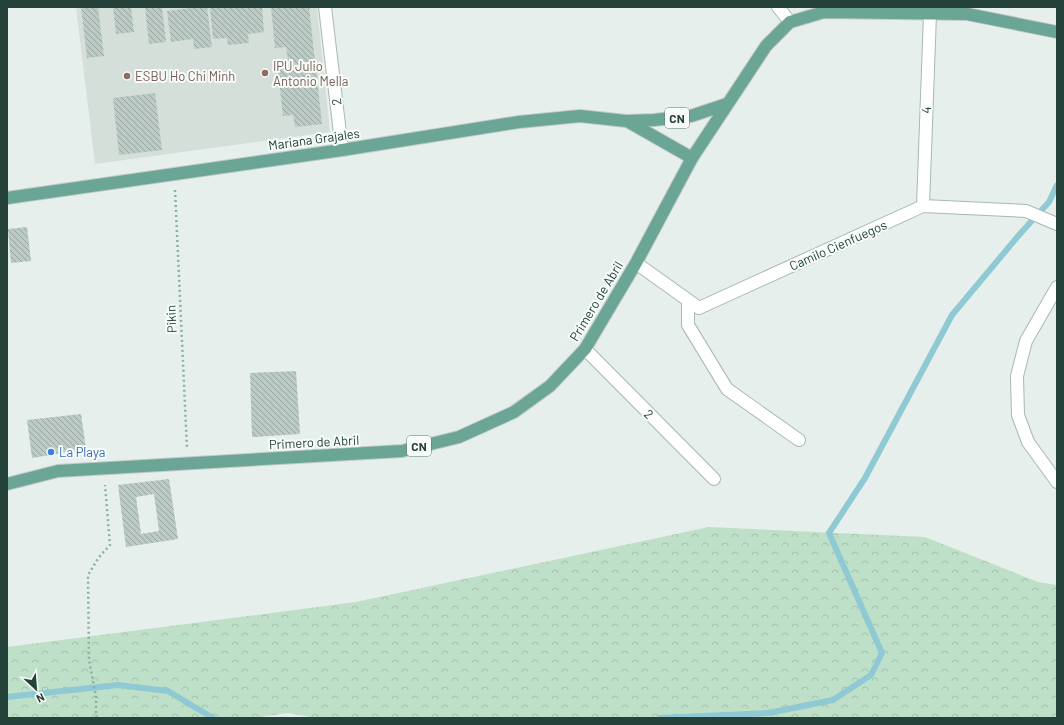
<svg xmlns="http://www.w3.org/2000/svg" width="1064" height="725" viewBox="0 0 1064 725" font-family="Barlow,sans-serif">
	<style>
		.built { fill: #d4dfda }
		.forest { fill: url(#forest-crowns) }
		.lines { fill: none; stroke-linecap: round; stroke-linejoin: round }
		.stream { stroke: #8ec9d4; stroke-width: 6 }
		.building { fill: url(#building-back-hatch); fill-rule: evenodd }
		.minor-casing { stroke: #a8b8b2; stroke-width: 14 }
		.primary-casing { stroke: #c2cac8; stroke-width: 14 }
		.path { stroke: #86b3a5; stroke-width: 2.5; stroke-dasharray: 2 3; stroke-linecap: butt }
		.minor { stroke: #fff; stroke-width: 12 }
		.primary { stroke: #6aa596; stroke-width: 12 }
		.education-dot { fill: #8d6e63; stroke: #f7fbf9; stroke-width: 1.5 }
		.shop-dot { fill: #3f7fe0; stroke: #f7fbf9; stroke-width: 1.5 }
		.labels { text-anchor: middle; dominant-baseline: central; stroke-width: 4; stroke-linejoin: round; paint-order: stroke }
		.shield { fill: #f7fbf9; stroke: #637a73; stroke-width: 1 }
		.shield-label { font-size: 12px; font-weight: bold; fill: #24423a }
		.education-label { font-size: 13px; fill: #785e54; stroke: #f7fbf9; text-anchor: start }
		.street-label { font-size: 13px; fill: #24423a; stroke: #f7fbf9 }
		.shop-label { font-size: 13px; fill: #366cbe; stroke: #f7fbf9; text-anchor: start }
	</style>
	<defs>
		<pattern id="forest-crowns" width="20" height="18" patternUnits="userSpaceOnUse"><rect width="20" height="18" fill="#bfe0c8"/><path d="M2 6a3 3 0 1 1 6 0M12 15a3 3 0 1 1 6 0" fill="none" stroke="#a4c1ad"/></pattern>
		<pattern id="building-back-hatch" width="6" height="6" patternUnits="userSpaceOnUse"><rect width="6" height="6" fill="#bbcac4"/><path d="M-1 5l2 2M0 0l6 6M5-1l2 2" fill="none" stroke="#98a6a0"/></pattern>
	</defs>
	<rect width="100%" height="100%" fill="#e6efeb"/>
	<!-- built -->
	<polygon class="built" points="76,7 317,7 330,132 95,164"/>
	<!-- forest -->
	<polygon class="forest" points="709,527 925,537 1038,582 1057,585 1057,718 315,718 288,713 254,718 7,718 7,647 356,602"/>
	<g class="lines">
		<!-- stream -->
		<g class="stream">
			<polyline points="7,697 118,685 168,691 213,718"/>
			<polyline points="660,718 768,713 833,700 871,675 882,653 829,533 865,478 952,315 1019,235 1049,202 1057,185"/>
		</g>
	</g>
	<!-- building -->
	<g class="building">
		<polygon points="81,7 98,7 104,56 87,58"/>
		<polygon points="113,7 131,7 134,32 116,34"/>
		<polygon points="145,7 162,7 166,42 149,44"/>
		<polygon points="200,7 207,7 212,47 194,49 193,39 171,42 167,11"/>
		<polygon points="210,7 262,7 264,32 248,34 249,43 228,45 227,38 213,39"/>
		<polygon points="271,7 309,7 322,124 295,127 293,115 283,116 277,63 288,61 286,47 275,48"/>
		<polygon points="155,93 162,150 119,155 113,98"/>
		<polygon points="27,227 31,261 11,263 8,229"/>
		<polygon points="296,371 300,434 252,437 250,373"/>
		<polygon points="81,414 86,449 32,458 27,420"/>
		<path d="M169,479L178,539L126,547L118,485ZM154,494L159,531L141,534L136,497Z"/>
	</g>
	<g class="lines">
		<!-- minor casing -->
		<g class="minor-casing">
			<g id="minor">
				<polyline points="325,7 342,150"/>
				<polyline points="778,7 790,22"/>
				<polyline points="923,206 930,14"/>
				<polyline points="636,263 699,308 923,206 1026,211 1057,224"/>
				<polyline points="1057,287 1026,341 1017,376 1018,415 1028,442 1057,482"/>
				<polyline points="688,301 688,325 727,389 799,440"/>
				<polyline points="585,349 714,479"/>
			</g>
		</g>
		<!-- primary casing -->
		<g class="primary-casing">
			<g id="primary">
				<polyline points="627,121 692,158"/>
				<polyline points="7,198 342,150 519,122 580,116 626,121 654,120 691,116 727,104"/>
				<polyline points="7,484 58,471 402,451 459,437 514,412 550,386 585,349 636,263 692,158 766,46 790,22 824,12 967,14 1057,32"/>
			</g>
		</g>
		<!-- path -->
		<g class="path">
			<polyline points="175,190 187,449"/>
			<polyline points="96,718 96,697 89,660 88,575 99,557 110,545 105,485"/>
		</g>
		<!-- minor -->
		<use href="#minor" class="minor"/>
		<!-- primary -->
		<use href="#primary" class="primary"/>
	</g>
	<!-- markers -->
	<g class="education-dot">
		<circle cx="265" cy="73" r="4"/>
		<circle cx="127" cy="76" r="4"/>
	</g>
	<circle class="shop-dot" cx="51" cy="452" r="4"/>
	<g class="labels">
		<!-- shield labels -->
		<g class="shield">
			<rect x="665" y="108" width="24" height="20" rx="3"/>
			<rect x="407" y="436" width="24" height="20" rx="3"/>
		</g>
		<g class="shield-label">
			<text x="677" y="118">CN</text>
			<text x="419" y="446">CN</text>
		</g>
		<!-- education labels -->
		<g class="education-label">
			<text x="273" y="66">IPU Julio<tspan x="273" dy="15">Antonio Mella</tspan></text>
			<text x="135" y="76">ESBU Ho Chi Minh</text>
		</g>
		<!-- street labels -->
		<g class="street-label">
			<text transform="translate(336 102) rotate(-97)">2</text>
			<text transform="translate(926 110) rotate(-88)">4</text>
			<text transform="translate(314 139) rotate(-8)">Mariana Grajales</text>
			<text transform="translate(838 245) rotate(-24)">Camilo Cienfuegos</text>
			<text transform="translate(596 301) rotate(-59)">Primero de Abril</text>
			<text transform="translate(171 319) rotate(-93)">Pikin</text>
			<text transform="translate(649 414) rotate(45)">2</text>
			<text transform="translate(314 442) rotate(-3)">Primero de Abril</text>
		</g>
		<!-- shop labels -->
		<g class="shop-label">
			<text x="59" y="452">La Playa</text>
		</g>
	</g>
	<!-- border -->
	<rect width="1064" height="725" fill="none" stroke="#24423a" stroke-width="16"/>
	<!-- north arrow -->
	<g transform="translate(36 689) rotate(154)" stroke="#f7fbf9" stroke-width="3" paint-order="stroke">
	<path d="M0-3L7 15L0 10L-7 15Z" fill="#24423a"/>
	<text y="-6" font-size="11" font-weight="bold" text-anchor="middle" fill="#24423a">N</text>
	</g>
</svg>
